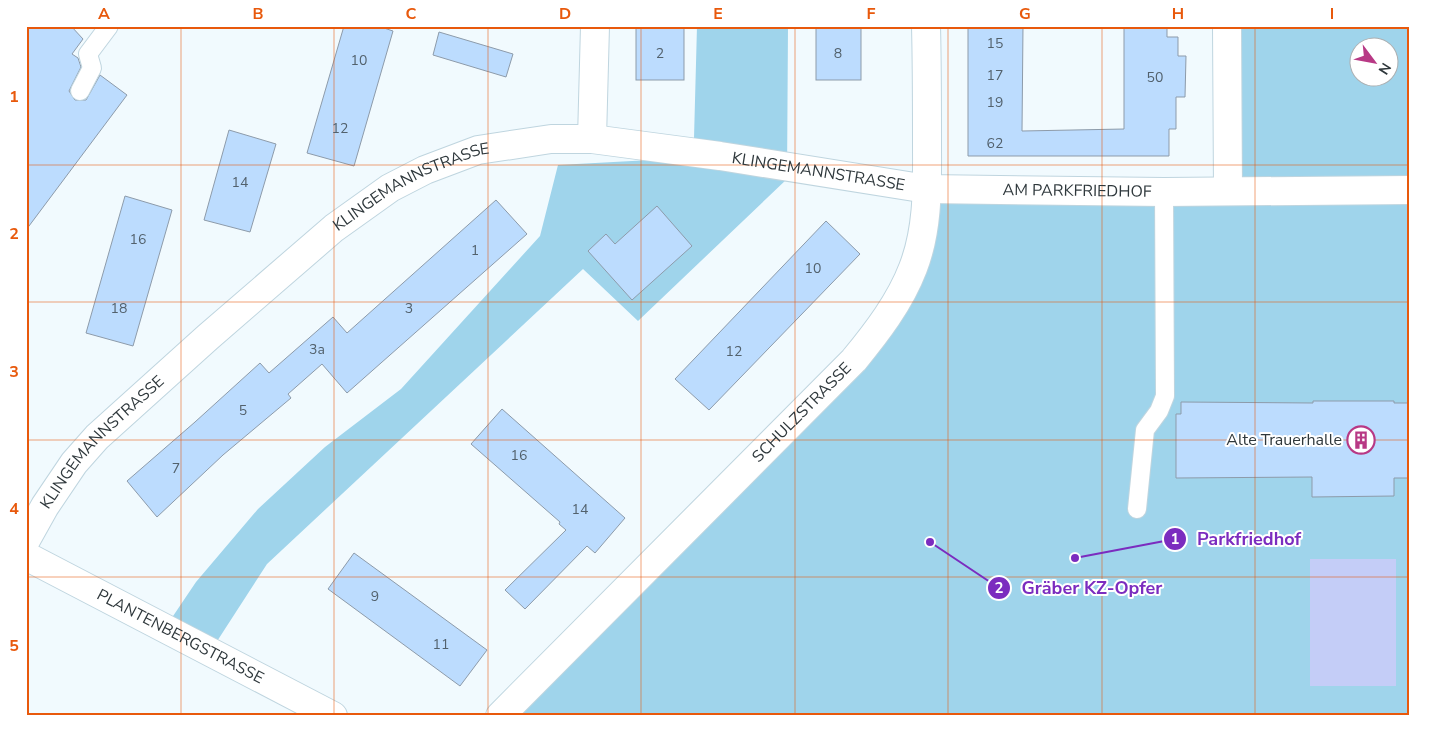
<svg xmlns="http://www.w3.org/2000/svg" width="1436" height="742" viewBox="0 0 1436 742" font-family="'Nunito Sans',sans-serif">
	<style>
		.green { fill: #9fd4eb; fill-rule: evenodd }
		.water { fill: #c4cdf7 }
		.building { fill: #bcdcfe; stroke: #8d9baa }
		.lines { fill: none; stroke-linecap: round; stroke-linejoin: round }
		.lane-casing { stroke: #bfd5df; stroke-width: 20 }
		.street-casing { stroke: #bfd5df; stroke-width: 30 }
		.lane { stroke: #fff; stroke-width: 18 }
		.street { stroke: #fff; stroke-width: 28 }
		.grid { fill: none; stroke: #e8590c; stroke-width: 1; stroke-opacity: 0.55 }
		.labels { text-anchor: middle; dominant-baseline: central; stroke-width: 4; stroke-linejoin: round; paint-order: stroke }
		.number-label { font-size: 14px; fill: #52616c }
		.street-label { font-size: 16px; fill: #2f383c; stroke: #fff }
		.poi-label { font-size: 16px; fill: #2f383c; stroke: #fff; text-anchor: end }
		.leader { fill: none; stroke: #7b2cbf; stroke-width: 2 }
		.callout-dot { fill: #7b2cbf; stroke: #fff; stroke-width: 2 }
		.mark-label { font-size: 15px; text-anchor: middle; font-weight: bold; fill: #fff }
		.callout-label { font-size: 18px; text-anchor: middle; font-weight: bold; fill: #7b2cbf; stroke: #fff; stroke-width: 4; stroke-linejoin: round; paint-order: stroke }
		.neatline { fill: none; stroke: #e8590c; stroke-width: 2 }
		.grid-label { font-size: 16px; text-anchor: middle; font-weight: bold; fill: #e8590c }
	</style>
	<rect width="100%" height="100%" fill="#f1fafe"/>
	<!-- green -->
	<g class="green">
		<polygon points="697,26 788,26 787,179 638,321 583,269 267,564 212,649 167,625 196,582 258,509 325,447 401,389 540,236 558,165 669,159 694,138"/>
		<path d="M1229,26H1410V188L1229,190ZM1358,48H1388V78H1358Z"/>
		<polygon points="930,191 1410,193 1410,716 502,716 878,336"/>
	</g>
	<!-- water -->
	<rect class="water" x="1310" y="559" width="86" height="127"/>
	<!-- building -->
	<g class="building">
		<polygon points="26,26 71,26 83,39 72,54 78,58 81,67 69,91 75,100 86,100 100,75 127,95 26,230"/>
		<polygon points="344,26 378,26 393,31 354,166 307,153"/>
		<rect x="636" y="26" width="48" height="54"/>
		<rect x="816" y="26" width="45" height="54"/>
		<polygon points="968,26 1023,26 1022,131 1124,129 1124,26 1167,26 1167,37 1178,37 1178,56 1186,56 1185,97 1176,97 1176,129 1169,129 1169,156 968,156"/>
		<polygon points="439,32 513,54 506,77 433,55"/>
		<polygon points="229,130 276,144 250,232 204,220"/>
		<polygon points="125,196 172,210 133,346 86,333"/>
		<polygon points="496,200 527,234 347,393 322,364 288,394 291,398 223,455 157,517 127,481 195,422 260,363 269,373 333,317 347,333"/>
		<polygon points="657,206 692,246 632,300 588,251 606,234 615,244"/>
		<polygon points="826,221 860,254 709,410 675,379"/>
		<polygon points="1313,401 1394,401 1394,403 1410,403 1410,478 1394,478 1394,496 1312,497 1312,477 1176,478 1176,414 1181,414 1181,402 1313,403"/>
		<polygon points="502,409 625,518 595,553 587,546 525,609 505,590 566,530 559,524 560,522 471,444"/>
		<polygon points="354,553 487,650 460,686 328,589"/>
	</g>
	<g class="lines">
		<!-- lane casing -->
		<g class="lane-casing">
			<g id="lane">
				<polyline points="80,91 92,68 88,54 109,26"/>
				<polyline points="1137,509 1145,430 1159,411 1165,396 1164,192"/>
			</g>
		</g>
		<!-- street casing -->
		<g class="street-casing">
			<g id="street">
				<polyline points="1227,26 1228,191"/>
				<polyline points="592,139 595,26"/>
				<path id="s1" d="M26,540L45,506L74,463L97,437L208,337L334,228L390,188L425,170L478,150L551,139H592L720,156L927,189L1164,192L1410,190"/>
				<path id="s2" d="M26,556L333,716"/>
				<path id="s3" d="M500,716L854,360C877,332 900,302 913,268C929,227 927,183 927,140C927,102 927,64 926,26"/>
			</g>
		</g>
		<!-- lane -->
		<use href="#lane" class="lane"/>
		<!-- street -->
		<use href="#street" class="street"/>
	</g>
	<!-- grid -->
	<path class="grid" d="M181,26V716M334,26V716M488,26V716M641,26V716M795,26V716M948,26V716M1102,26V716M1255,26V716M26,165H1410M26,302H1410M26,440H1410M26,577H1410"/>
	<!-- icons -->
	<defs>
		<g id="building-ring" transform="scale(1.4375)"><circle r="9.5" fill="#fff" stroke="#b83985" stroke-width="1.5"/><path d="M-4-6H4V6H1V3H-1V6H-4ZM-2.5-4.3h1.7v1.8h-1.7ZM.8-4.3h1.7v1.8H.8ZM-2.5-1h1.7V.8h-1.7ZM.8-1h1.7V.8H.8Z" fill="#b83985"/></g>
	</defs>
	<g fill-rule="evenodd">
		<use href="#building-ring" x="1361" y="440"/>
	</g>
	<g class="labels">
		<!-- number labels -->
		<g class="number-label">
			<text x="995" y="43">15</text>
			<text x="660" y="53">2</text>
			<text x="838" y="53">8</text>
			<text x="359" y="60">10</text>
			<text x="995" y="75">17</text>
			<text x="1155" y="77">50</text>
			<text x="995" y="102">19</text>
			<text x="340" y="128">12</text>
			<text x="995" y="143">62</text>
			<text x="240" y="182">14</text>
			<text x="138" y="239">16</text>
			<text x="475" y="250">1</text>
			<text x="813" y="268">10</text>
			<text x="119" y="308">18</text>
			<text x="409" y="308">3</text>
			<text x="317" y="349">3a</text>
			<text x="734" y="351">12</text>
			<text x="243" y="410">5</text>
			<text x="519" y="455">16</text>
			<text x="176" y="468">7</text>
			<text x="580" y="509">14</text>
			<text x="375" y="596">9</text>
			<text x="441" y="644">11</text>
		</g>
		<!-- street labels -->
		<g class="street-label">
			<text stroke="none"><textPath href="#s1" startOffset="950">KLINGEMANNSTRASSE</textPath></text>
			<text stroke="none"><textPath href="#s1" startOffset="530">KLINGEMANNSTRASSE</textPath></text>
			<text stroke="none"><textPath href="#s1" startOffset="1210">AM PARKFRIEDHOF</textPath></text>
			<text stroke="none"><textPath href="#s3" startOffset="428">SCHULZSTRASSE</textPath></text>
			<text stroke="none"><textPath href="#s1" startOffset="125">KLINGEMANNSTRASSE</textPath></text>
			<text stroke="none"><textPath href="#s2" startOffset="174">PLANTENBERGSTRASSE</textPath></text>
		</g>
		<!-- poi labels -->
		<g class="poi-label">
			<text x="1342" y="440">Alte Trauerhalle</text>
		</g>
	</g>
	<!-- callouts -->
	<path class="leader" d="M1075 558L1175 539M930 542L999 588"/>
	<g class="callout-dot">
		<circle cx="1075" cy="558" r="5"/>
		<circle cx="930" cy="542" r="5"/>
		<circle cx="1175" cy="539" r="12"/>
		<circle cx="999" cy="588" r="12"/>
	</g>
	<g class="mark-label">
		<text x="1175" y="544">1</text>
		<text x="999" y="593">2</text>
	</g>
	<g class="callout-label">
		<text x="1249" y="545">Parkfriedhof</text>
		<text x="1092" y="594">Gräber KZ-Opfer</text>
	</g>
	<!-- border -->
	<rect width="1436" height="742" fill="none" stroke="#ffffff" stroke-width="55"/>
	<!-- north arrow -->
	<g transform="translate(1374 62) rotate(122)"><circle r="24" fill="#ffffff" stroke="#acafb1"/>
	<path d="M0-4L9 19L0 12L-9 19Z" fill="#b83985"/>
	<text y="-8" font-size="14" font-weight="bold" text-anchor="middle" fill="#2f383c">N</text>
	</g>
	<rect x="28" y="28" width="1380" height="686" class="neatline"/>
	<g class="grid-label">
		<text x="104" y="19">A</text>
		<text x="258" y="19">B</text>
		<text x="411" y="19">C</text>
		<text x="565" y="19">D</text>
		<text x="718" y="19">E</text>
		<text x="871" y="19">F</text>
		<text x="1025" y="19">G</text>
		<text x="1178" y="19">H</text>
		<text x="1332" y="19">I</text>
		<text x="14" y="102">1</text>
		<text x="14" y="239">2</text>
		<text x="14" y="377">3</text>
		<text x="14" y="514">4</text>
		<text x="14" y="651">5</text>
	</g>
</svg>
